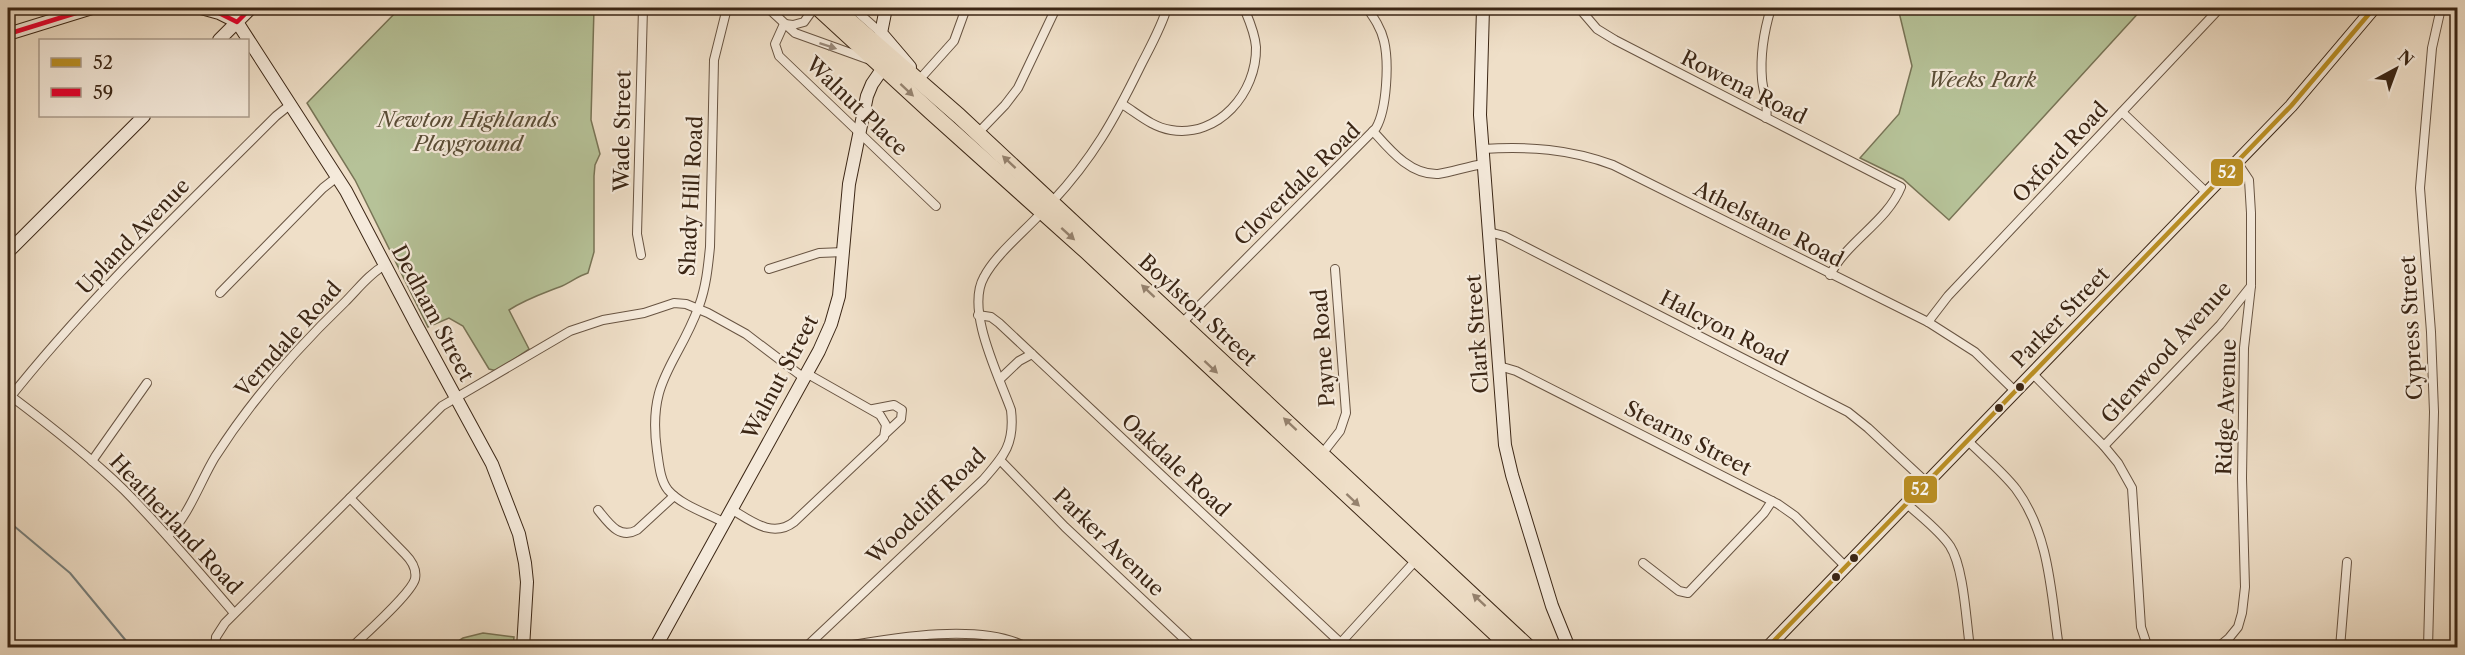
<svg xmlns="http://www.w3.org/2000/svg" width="2465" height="655" viewBox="0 0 2465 655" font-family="'Libre Caslon Text',serif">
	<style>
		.green { fill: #b6c298; stroke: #787456; stroke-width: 1.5 }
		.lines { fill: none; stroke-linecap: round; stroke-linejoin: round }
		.stream { stroke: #777f7c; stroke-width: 2 }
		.street-casing { stroke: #685442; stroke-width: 10 }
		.secondary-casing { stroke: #3b2615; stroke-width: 14 }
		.highway-casing { stroke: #3b2615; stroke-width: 17 }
		.street { stroke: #f5eadb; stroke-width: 8 }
		.secondary { stroke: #f5eadb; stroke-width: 12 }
		.highway { stroke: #efdfc8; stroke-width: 15 }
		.bus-1-casing { stroke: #f5eadb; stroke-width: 9 }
		.bus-2-casing { stroke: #f5eadb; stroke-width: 9 }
		.bus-1 { stroke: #ba8f24; stroke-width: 4.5 }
		.bus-2 { stroke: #e4002b; stroke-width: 4.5 }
		.oneway { fill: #988878 }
		.oneway2 { fill: #95826e }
		.bus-dot { fill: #3b2615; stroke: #f5eadb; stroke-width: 2 }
		.labels { text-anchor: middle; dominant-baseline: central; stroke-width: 4.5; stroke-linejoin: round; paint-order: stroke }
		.park-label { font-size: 21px; font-style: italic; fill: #5a4d36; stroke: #f5eadb }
		.street-label { font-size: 21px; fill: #3b2615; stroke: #f5eadb }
		.line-badge { stroke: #f5eadb; stroke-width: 2 }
		.badge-label { font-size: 16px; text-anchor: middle; font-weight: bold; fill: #fff }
	</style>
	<rect width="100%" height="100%" fill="#efdfc8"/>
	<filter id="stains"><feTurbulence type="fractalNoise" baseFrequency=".00333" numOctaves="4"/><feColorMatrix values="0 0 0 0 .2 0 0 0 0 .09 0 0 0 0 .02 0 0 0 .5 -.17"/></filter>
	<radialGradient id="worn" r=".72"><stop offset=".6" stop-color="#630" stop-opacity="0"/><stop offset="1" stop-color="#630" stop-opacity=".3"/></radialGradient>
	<!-- green -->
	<g class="green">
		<path d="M400,8H594L591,120L600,154L595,165L594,176V252L588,273C578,276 571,282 562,286C542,294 528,298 509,310L529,349L497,371L489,369L463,326L449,318L428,327L355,180L307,103Z"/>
		<polygon points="1898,8 2143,8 1949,220 1903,179 1860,158 1899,114 1912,66"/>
		<polygon points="483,633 514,637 513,647 449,647 463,638"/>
	</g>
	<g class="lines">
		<!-- stream -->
		<polyline class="stream" points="8,521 70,573 132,648"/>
		<!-- street casing -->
		<g class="street-casing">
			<g id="street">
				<polyline points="768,8 795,33 870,60"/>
				<polyline points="853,8 881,33"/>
				<path d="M1579,8L1597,29L1615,40L1901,187C1887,222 1847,241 1830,275"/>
				<polyline points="784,24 775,44 779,56 936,206"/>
				<polyline points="785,24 793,25 804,22 814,8"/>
				<polyline points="919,80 954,41 966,8"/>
				<path d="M1122,104C1138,114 1152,127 1171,130C1218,138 1257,93 1256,47C1255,33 1249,20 1244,8"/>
				<polyline points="2122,112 2207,193"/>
				<path d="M1766,118C1769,105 1763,92 1762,79C1760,55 1764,31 1771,8"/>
				<path d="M1373,131C1390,150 1410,175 1438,174C1453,172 1468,166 1484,164"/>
				<polyline points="978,133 1005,105 1018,88 1056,8"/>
				<path d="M1483,149C1528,146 1570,149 1613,165L1928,322L1975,352L2015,391"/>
				<path d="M1052,202C1093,158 1114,120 1140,67C1150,47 1161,28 1167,8"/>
				<polyline points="1489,232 1504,236 1848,412 1868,428 1926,482"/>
				<polyline points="641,255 637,234 643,8"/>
				<polyline points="769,269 819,253 844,252"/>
				<polyline points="220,293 323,188 337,177"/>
				<polyline points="978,315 991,317 999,323 1346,648"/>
				<polyline points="1928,322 1948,296 2220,8"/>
				<path d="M1182,323L1376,128C1387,109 1389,62 1384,41C1381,28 1374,18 1367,8"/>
				<polyline points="1499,366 1516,371 1778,504 1795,516 1845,566"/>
				<polyline points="2032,373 2104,446 2220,325 2251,286"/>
				<polyline points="1000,379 1019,361 1032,354"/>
				<path d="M8,394C48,424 88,455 124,490C163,529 198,571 234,613"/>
				<path d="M8,400C87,300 185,207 276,116L291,104"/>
				<polyline points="873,409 894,405 902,410 901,419 886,433"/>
				<path d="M1967,440C1983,456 2002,471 2016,489C2050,535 2051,594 2059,648"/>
				<polyline points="2104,446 2118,463 2132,488 2141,627 2148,648"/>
				<polyline points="1322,454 1340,431 1346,413 1335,269"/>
				<polyline points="1000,460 1065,527 1194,648"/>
				<polyline points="92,461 147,383"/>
				<path d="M350,498L405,554C411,560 417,569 415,579C411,594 364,635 351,648"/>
				<path d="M1906,503C1921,517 1939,530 1950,546C1964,568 1966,620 1970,648"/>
				<path d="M731,509C750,520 772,539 794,522L884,437L886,425L880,415L806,373"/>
				<path d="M598,510C608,522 619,540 637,530L674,496"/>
				<path d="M723,522C706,513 681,505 668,490C660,480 659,464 657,451C647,379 677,366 699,306C706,287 708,267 710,247L714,60L727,8"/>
				<path d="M168,536C189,515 200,482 215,457C252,399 296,349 345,302C358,289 369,274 385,265"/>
				<polyline points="1643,563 1679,591 1688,593 1764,513 1772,501"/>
				<polyline points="215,648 216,637 225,623 442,406 570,331 603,320 644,313 674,303 686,304 708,313 746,334 804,378"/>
				<path d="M805,648L983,480C1004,456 1015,444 1011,410C999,376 965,310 984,277C996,254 1025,231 1043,211"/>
				<path d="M835,648C887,639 981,621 1028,648"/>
				<polyline points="1336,648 1417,559"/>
				<polyline points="2217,648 2229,638 2238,627 2242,613 2245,587 2242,478 2244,348 2251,286 2251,213 2249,180 2237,162"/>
				<polyline points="2340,648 2347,562"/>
				<polyline points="2428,648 2434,412 2431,332 2420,188 2432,48 2441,8"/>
			</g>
		</g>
		<!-- secondary casing -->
		<g class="secondary-casing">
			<g id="secondary">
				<polyline points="201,8 219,13 237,22 346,191 417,326 492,464 519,534 525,563 527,582 523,648"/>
				<polyline points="232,8 237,22"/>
				<polyline points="886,8 881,33 910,67"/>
				<polyline points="1483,8 1480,115 1505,445 1512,475 1552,606 1569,648"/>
				<polyline points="8,34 92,8"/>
				<polyline points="219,40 251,8"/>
				<polyline points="8,252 144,116"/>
				<polyline points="655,648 819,351 831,324 839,296 849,184 867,96 872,84 883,68"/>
				<polyline points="1767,648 2291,106 2374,8"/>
			</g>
		</g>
		<!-- highway casing -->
		<g class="highway-casing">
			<g id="highway">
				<polyline points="818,8 931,112 1086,251 1511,648"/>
				<polyline points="835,8 959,116 1529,648"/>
			</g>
		</g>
		<!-- street -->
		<use href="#street" class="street"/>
		<!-- secondary -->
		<use href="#secondary" class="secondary"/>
		<!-- highway -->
		<use href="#highway" class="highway"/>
		<!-- bus-1 casing -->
		<g class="bus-1-casing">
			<polyline id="bus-1" points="1767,648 2291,106 2374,8"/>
		</g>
		<!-- bus-2 casing -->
		<g class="bus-2-casing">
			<g id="bus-2">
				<polyline points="201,8 219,13 237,22 251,8"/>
				<polyline points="8,34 92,8"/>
			</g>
		</g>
		<!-- bus-1 -->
		<use href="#bus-1" class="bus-1"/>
		<!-- bus-2 -->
		<use href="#bus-2" class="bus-2"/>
	</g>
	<!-- one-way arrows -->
	<defs><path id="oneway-solid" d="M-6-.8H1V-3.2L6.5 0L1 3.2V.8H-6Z" transform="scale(1.5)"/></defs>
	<use class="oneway" href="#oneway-solid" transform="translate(828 46) rotate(18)"/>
	<g class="oneway2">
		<use href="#oneway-solid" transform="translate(907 90) rotate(43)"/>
		<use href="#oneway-solid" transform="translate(1009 162) rotate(-137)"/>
		<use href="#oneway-solid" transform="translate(1068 234) rotate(42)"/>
		<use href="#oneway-solid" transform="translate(1148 291) rotate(-137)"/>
		<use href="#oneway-solid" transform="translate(1211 367) rotate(43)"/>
		<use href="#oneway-solid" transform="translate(1290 424) rotate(-137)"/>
		<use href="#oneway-solid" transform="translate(1353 500) rotate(43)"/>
		<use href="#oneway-solid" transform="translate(1479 600) rotate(-137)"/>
	</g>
	<!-- markers -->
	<g class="bus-dot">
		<circle cx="2020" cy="387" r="5"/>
		<circle cx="1999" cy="408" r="5"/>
		<circle cx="1854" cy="558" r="5"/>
		<circle cx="1836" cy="577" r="5"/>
	</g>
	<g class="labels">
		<!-- park labels -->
		<g class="park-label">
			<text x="1982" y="79">Weeks Park</text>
			<text x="468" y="119">Newton Highlands<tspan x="468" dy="24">Playground</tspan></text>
		</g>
		<!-- street labels -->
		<g class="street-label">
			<text transform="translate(1744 87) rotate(27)">Rowena Road</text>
			<text transform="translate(857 106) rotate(44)">Walnut Place</text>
			<text transform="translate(622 131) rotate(-89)">Wade Street</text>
			<text transform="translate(2060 152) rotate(-47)">Oxford Road</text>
			<text transform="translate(1297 184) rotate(-44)">Cloverdale Road</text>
			<text transform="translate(691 196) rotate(-87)">Shady Hill Road</text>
			<text transform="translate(1769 224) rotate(27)">Athelstane Road</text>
			<text transform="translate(133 236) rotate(-46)">Upland Avenue</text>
			<text transform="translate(1198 310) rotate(43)">Boylston Street</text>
			<text transform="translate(433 313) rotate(62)">Dedham Street</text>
			<text transform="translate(2060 317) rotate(-46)">Parker Street</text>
			<text transform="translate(1724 328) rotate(27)">Halcyon Road</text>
			<text transform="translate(2411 328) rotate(-93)">Cypress Street</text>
			<text transform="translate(1477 334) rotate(-94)">Clark Street</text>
			<text transform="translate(288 339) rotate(-48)">Verndale Road</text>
			<text transform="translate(1323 348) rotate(-94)">Payne Road</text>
			<text transform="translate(2166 352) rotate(-48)">Glenwood Avenue</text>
			<text transform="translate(780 377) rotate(-62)">Walnut Street</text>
			<text transform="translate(2226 407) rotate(-88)">Ridge Avenue</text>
			<text transform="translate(1688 438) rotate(27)">Stearns Street</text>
			<text transform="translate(1176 465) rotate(43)">Oakdale Road</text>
			<text transform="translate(926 506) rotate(-44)">Woodcliff Road</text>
			<text transform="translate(176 524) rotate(47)">Heatherland Road</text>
			<text transform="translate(1109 542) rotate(44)">Parker Avenue</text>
		</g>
	</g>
	<g class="line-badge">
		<rect x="2210" y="158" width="34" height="29" rx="6" fill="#ba8f24"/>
		<rect x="1903" y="475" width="35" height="29" rx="6" fill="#ba8f24"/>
	</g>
	<g class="badge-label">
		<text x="2227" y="178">52</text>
		<text x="1920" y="495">52</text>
	</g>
	<!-- margin -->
	<rect width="2465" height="655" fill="none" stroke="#efdfc8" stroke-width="30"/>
	<rect x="9" y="9" width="2447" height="637" fill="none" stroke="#3b2615" stroke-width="3"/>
	<rect x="15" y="15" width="2435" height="625" fill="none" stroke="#3b2615" stroke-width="1.5"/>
	<!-- legend -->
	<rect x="39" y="39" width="210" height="78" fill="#f5eadb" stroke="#ab9c8c" stroke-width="1.5"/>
	<rect x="51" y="58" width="30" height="9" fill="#ba8f24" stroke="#ab9c8c" stroke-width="1.5"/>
	<text x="93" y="69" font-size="18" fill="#3b2615">52</text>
	<rect x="51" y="88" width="30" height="9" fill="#e4002b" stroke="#ab9c8c" stroke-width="1.5"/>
	<text x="93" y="99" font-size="18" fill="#3b2615">59</text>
	<!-- north arrow -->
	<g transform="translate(2396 69) rotate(41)" stroke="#f5eadb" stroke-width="4.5" paint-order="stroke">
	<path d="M0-4.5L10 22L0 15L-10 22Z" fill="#3b2615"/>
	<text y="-9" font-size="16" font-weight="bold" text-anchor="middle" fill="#3b2615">N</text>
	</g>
	<rect width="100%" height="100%" filter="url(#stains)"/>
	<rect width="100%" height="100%" fill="url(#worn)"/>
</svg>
